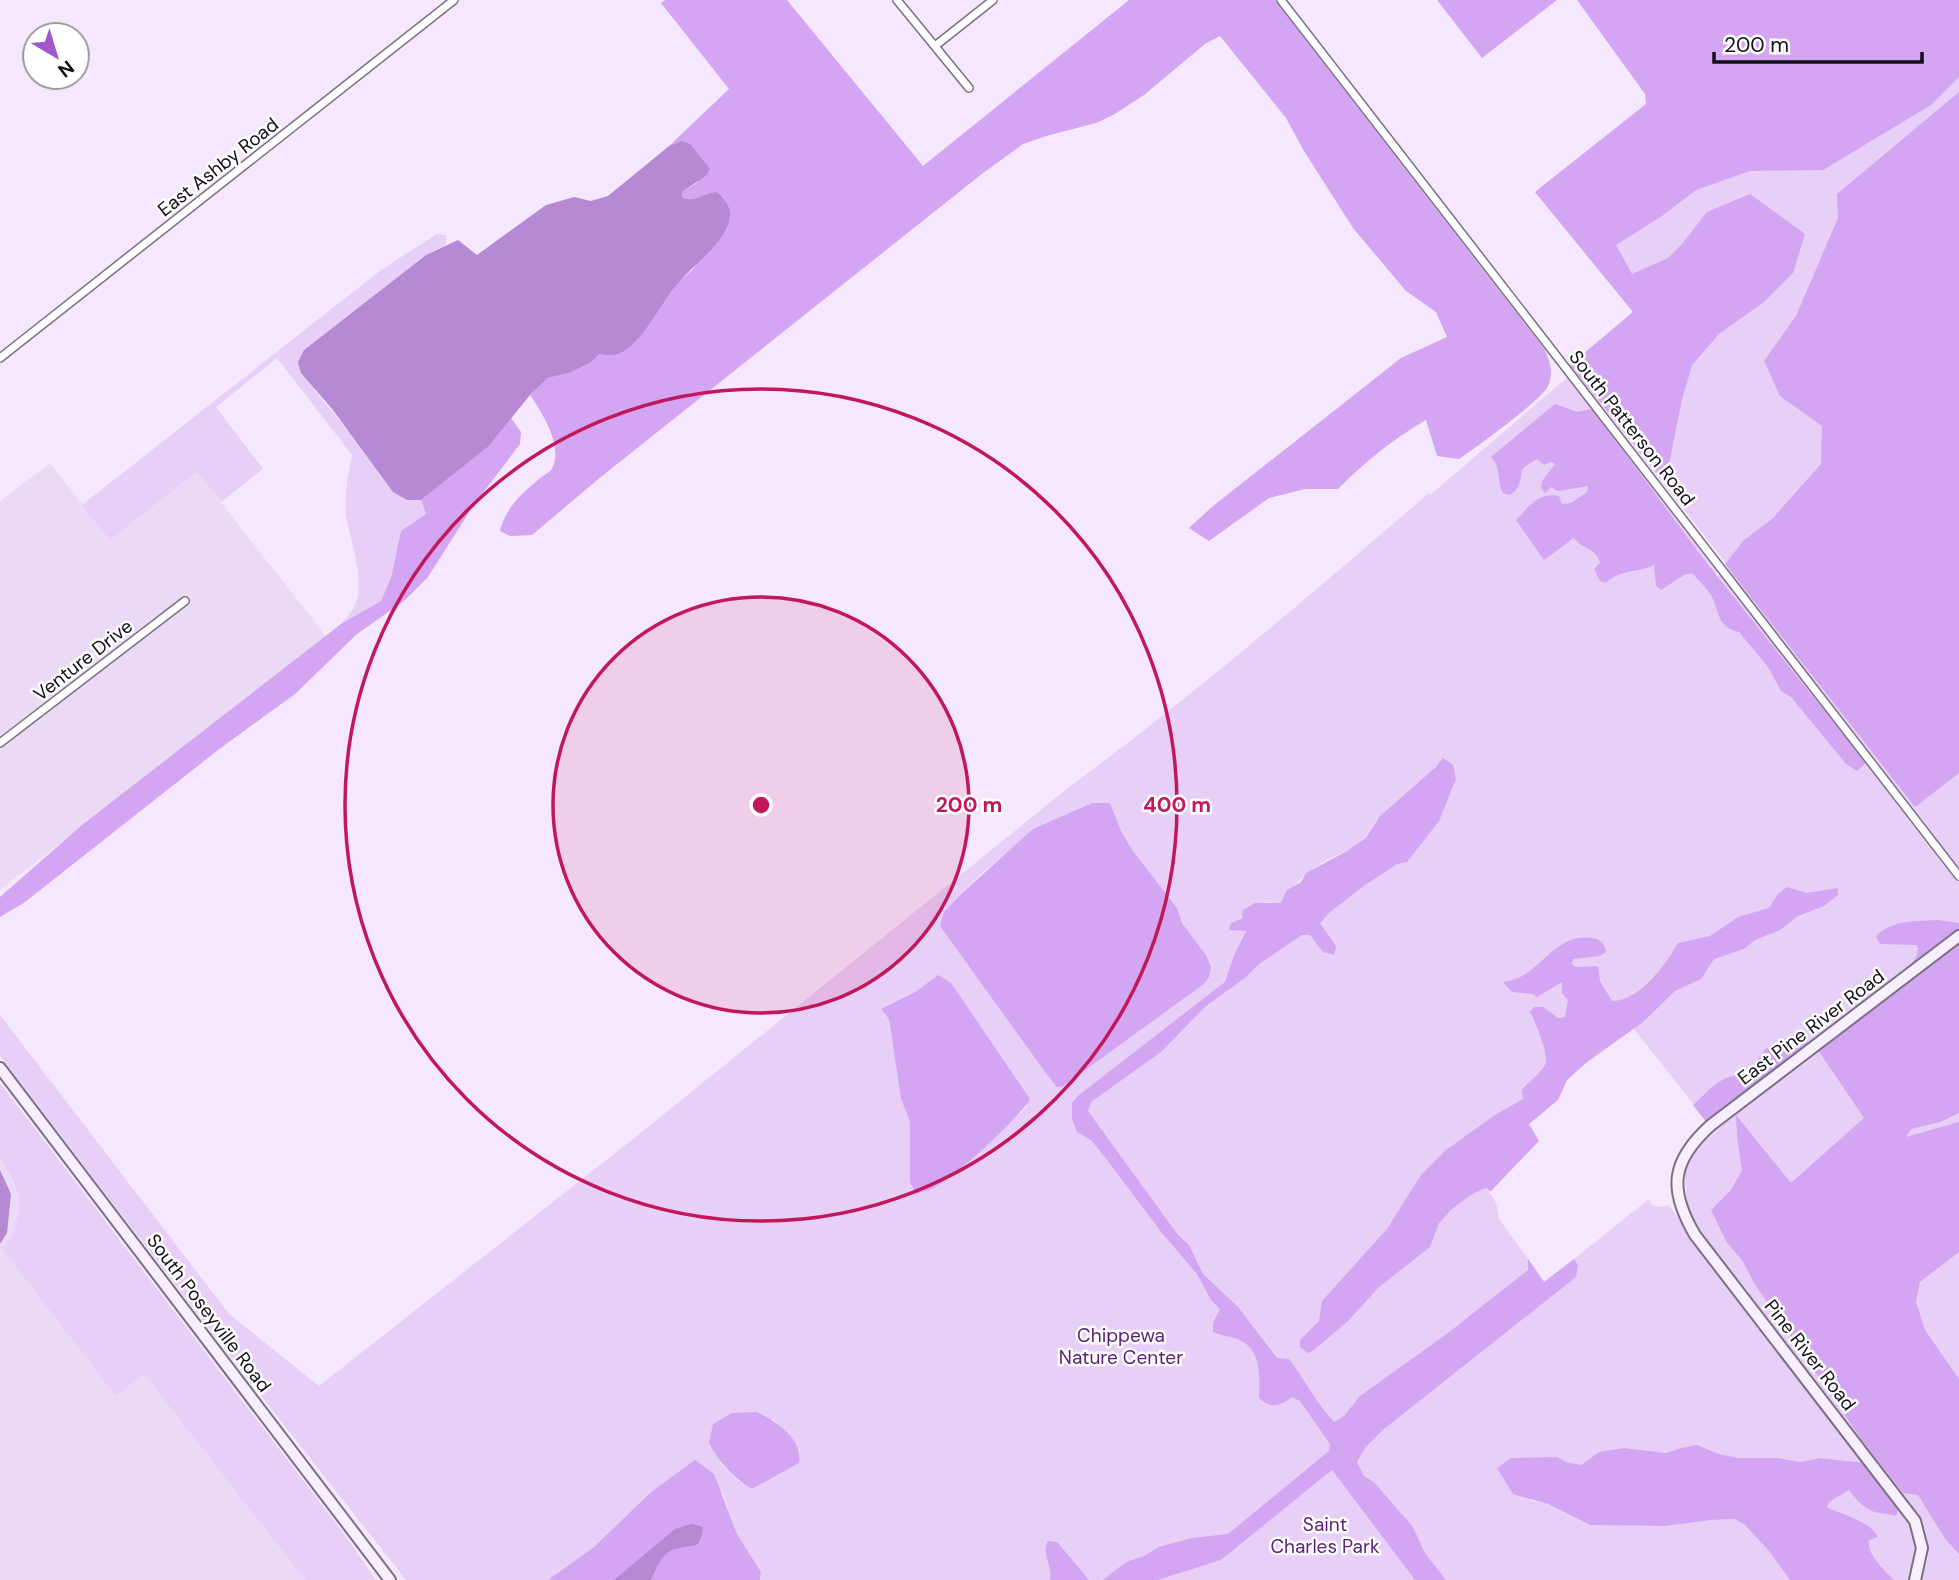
<svg xmlns="http://www.w3.org/2000/svg" width="1959" height="1580" viewBox="0 0 1959 1580" font-family="'DM Sans',sans-serif">
	<style>
		.built { fill: #ebdaf6 }
		.green { fill: #e7cff8; fill-rule: evenodd }
		.forest { fill: #d3a5f2 }
		.water { fill: #b689d4 }
		.lines { fill: none; stroke-linecap: round; stroke-linejoin: round }
		.street-casing { stroke: #7b7083; stroke-width: 10 }
		.secondary-casing { stroke: #7b7083; stroke-width: 14 }
		.street { stroke: #fff; stroke-width: 7 }
		.secondary { stroke: #f7eefe; stroke-width: 10 }
		.ring { fill: none; stroke: #c2185b; stroke-width: 3.5 }
		.labels { text-anchor: middle; dominant-baseline: central; stroke-width: 5; stroke-linejoin: round; paint-order: stroke }
		.street-label { font-size: 19px; fill: #130f17; stroke: #fff }
		.park-label { font-size: 19px; fill: #5a2079; stroke: #fff }
		.centre { fill: #c2185b; stroke: #fff; stroke-width: 3.5 }
		.ring-label { font-size: 21px; text-anchor: middle; font-weight: bold; fill: #c2185b; stroke: #fff; stroke-width: 5; stroke-linejoin: round; paint-order: stroke }
	</style>
	<rect width="100%" height="100%" fill="#f5e8fe"/>
	<!-- built -->
	<g class="built">
		<polygon points="50,463 110,540 197,472 326,636 0,890 0,501"/>
		<polygon points="0,1159 6,1166 16,1191 20,1213 13,1236 3,1250 117,1395 144,1374 305,1580 0,1580"/>
	</g>
	<!-- green -->
	<g class="green">
		<path d="M1778,0H1959V1549L1957,1551L1959,1554V1580H1921L1928,1558L1927,1539L1913,1508L1864,1443L1717,1256L1692,1219L1687,1205L1685,1173L1691,1157L1701,1143L1716,1132L1625,1018L1465,1171C1481,1184 1499,1196 1499,1219L1545,1282L1224,1547L1150,1580H760L761,1572L737,1534L723,1494L695,1461L651,1492L594,1547L548,1580H406L250,1382L0,1056V1015L229,1314L319,1386L633,1139L1073,784C1196,694 1312,593 1429,493L1430,495L1568,377L1717,572L1702,584L1704,587L1729,567L1570,365L1633,312L1535,192ZM1452,791L1230,970L1235,953L1246,930H1230L1231,923L1268,902L1281,904C1290,886 1309,870 1327,860C1339,854 1355,849 1365,839C1371,832 1372,822 1380,816C1390,808 1437,796 1452,791ZM1092,803H1110L1121,831L1133,851L1177,908L1182,923L1206,955L1204,984L1062,1087L1045,1072L940,925C952,891 1021,840 1053,821C1065,814 1079,809 1092,803ZM917,991L1027,1106C994,1141 957,1169 916,1194L910,1182V1122L901,1099L889,1019L881,1009ZM773,1419L800,1450L799,1463L752,1489L736,1479L720,1463Z"/>
		<path d="M437,234L446,235V245L426,255L304,350L315,391L407,500H421L426,514L401,531L391,578L381,601L341,624C345,619 351,613 354,607C367,583 350,541 346,515C344,496 348,474 352,455L277,358L216,407L263,469L221,502L197,472L110,540L82,505L381,270Z"/>
		<path d="M0,1083L344,1534L376,1580H305L144,1374L116,1396L3,1250C25,1219 23,1190 0,1159Z"/>
		<polygon points="1649,1199 1652,1205 1661,1207 1669,1205 1703,1253 1866,1463 1820,1458 1800,1462 1778,1458 1739,1458 1719,1454 1697,1445 1681,1448 1666,1453 1624,1448 1599,1452 1581,1465 1566,1462 1529,1500 1548,1504 1590,1525 1665,1526 1712,1520 1736,1519 1745,1524 1769,1551 1790,1580 1446,1580 1425,1553 1413,1527 1374,1482 1364,1476 1357,1463 1366,1447 1384,1429 1578,1265 1574,1259"/>
		<polygon points="1332,1470 1415,1580 1158,1580 1221,1560"/>
		<path d="M1849,1490C1863,1510 1877,1518 1899,1505C1916,1533 1920,1549 1908,1580H1894C1884,1569 1867,1555 1869,1539H1875L1866,1524L1827,1508L1828,1502Z"/>
	</g>
	<!-- forest -->
	<g class="forest">
		<path d="M665,0H787L923,166L1129,0H1275L1545,350C1550,363 1554,372 1548,386C1542,400 1474,449 1459,459L1437,456L1426,420C1393,439 1365,462 1338,489H1305L1269,498L1209,541L1189,528L1213,506L1401,358L1447,337L1436,312L1406,291L1353,228L1304,151L1286,118L1220,36L1205,44L1144,95L1113,115L1096,123L1046,136L1023,144L983,173L602,476L532,535L510,536L500,531C505,509 521,494 538,480C541,477 548,473 551,470C565,449 542,412 530,395L548,378L569,373L590,363L599,353L610,355L622,353L645,329L679,281L692,270L724,231L729,208L717,192C704,192 694,204 682,197V192L698,182L681,141L669,146L729,89L661,3Z"/>
		<polygon points="1437,0 1557,0 1482,58"/>
		<polygon points="1577,0 1959,0 1959,77 1931,105 1823,170 1750,171 1696,190 1662,216 1616,245 1632,274 1668,258 1682,244 1707,212 1750,194 1805,234 1793,273 1764,302 1719,334 1692,365 1682,400 1665,483 1570,365 1633,312 1535,192 1646,104 1645,94"/>
		<polygon points="1959,92 1959,773 1915,807 1725,564 1744,540 1772,519 1821,464 1822,426 1780,396 1764,361 1796,316 1838,218 1837,194"/>
		<path d="M1555,404L1577,412L1592,409L1706,562L1866,763L1857,771L1846,764L1791,697L1781,691L1768,667L1739,632C1718,627 1720,615 1713,599C1709,590 1699,581 1692,573L1684,575L1661,590L1656,586L1654,565C1638,573 1620,569 1606,583L1600,581L1594,569L1600,563C1596,547 1582,550 1574,538L1544,560L1516,520C1528,507 1539,492 1559,496L1562,504L1571,503L1587,492L1588,486L1558,491L1551,487L1545,493L1541,488L1542,481L1555,464L1551,462L1544,465L1537,459L1523,468C1519,481 1522,487 1510,495L1503,493C1496,480 1502,468 1491,457Z"/>
		<polygon points="511,418 521,432 520,444 473,506 428,577 404,601 357,634 295,694 218,750 25,902 0,917 0,897 82,825 341,624 381,601 391,578 401,531 426,514 421,500 488,447"/>
		<path d="M1443,758L1453,765L1456,779L1439,821L1407,862L1397,864L1365,885L1330,912L1320,923L1336,946L1334,955L1323,952L1310,935H1302L1259,964L1245,978L1206,1006L1161,1052L1091,1102L1088,1111L1178,1235L1189,1245L1203,1274L1238,1307L1277,1358L1289,1359C1305,1380 1316,1403 1334,1422L1344,1416L1360,1396L1448,1333L1528,1270V1259L1544,1282L1574,1259L1578,1265L1576,1277L1384,1429L1366,1447L1357,1462L1364,1476L1374,1482L1413,1527L1425,1553L1446,1580H1415L1332,1470L1221,1560L1158,1580H1103L1126,1562L1144,1556L1159,1547L1192,1538L1228,1534L1329,1451L1330,1444L1300,1401L1292,1397C1281,1406 1270,1409 1259,1398C1260,1375 1262,1347 1235,1338C1228,1336 1220,1335 1213,1332V1323L1220,1309L1211,1300L1197,1274L1162,1233L1104,1156L1091,1140L1077,1132L1072,1119V1103L1079,1095L1225,982L1235,953L1246,931L1229,930L1231,923L1242,918L1243,910L1255,903H1281L1287,890L1301,882L1306,873L1347,851L1366,838L1379,817L1436,767Z"/>
		<polygon points="1092,803 1110,803 1121,831 1133,851 1177,908 1182,923 1206,955 1211,967 1209,977 1204,984 1062,1087 1057,1087 1045,1072 940,926 944,912 961,894 1033,829"/>
		<path d="M1787,887L1807,893L1838,888V895L1824,906L1798,916L1780,930L1755,940L1744,949L1714,959L1701,979L1675,991L1643,1022L1586,1063L1567,1080L1558,1100L1529,1124L1539,1141L1490,1192L1486,1188L1472,1194L1452,1209L1439,1223L1430,1247L1379,1287L1348,1321L1314,1350L1308,1353L1300,1347V1340L1319,1321L1322,1301L1387,1229L1421,1175L1446,1150L1495,1115L1523,1099L1522,1090C1528,1082 1541,1073 1545,1065C1550,1056 1535,1021 1530,1012L1534,1007H1543L1558,1018L1565,1017L1568,1000L1562,993V982L1537,997L1533,994L1512,992L1503,982C1511,981 1517,979 1524,975C1546,961 1562,933 1591,938C1600,939 1604,943 1606,952L1600,956L1573,959L1572,964L1575,967L1598,966L1600,981L1612,1001C1638,1002 1666,965 1678,943L1710,936L1738,917L1769,908L1778,894Z"/>
		<path d="M1938,920L1959,923V929L1908,968C1914,961 1920,954 1917,945L1880,944L1876,937C1888,920 1919,921 1938,920Z"/>
		<polygon points="1959,944 1959,1113 1940,1122 1911,1129 1906,1137 1959,1122 1959,1252 1920,1282 1916,1302 1925,1330 1959,1379 1959,1554 1946,1540 1918,1495 1903,1493 1864,1443 1756,1286 1742,1260 1727,1243 1711,1210 1731,1190 1742,1170 1737,1138 1736,1115 1791,1183 1864,1118 1818,1050"/>
		<path d="M938,975L951,983L1030,1099C1018,1120 953,1178 932,1189C927,1191 921,1192 916,1194L910,1182V1122L901,1099L889,1019L881,1009L917,991Z"/>
		<path d="M1802,1033L1807,1038L1808,1044L1707,1123L1693,1105C1708,1092 1724,1070 1745,1077C1752,1071 1754,1067 1758,1059C1765,1044 1787,1037 1802,1033Z"/>
		<path d="M756,1412C775,1420 804,1440 799,1463L752,1489C732,1477 720,1463 709,1443L713,1424L732,1413Z"/>
		<path d="M1697,1445L1719,1454L1739,1458H1778L1800,1462L1820,1458L1866,1463L1899,1505L1896,1516C1888,1513 1879,1514 1872,1511C1863,1507 1854,1498 1849,1490L1829,1502L1827,1507C1844,1516 1869,1520 1878,1537L1869,1540C1867,1555 1884,1569 1894,1580H1790L1769,1551L1745,1525L1735,1519L1712,1520L1665,1526L1590,1525L1548,1504L1513,1494L1497,1468L1511,1458L1557,1457L1566,1462L1581,1465L1599,1452L1624,1448L1666,1453L1681,1448Z"/>
		<polygon points="695,1460 714,1474 737,1534 761,1572 760,1580 548,1580 594,1547 651,1492"/>
		<path d="M1048,1541L1057,1542L1089,1580H1050C1053,1565 1041,1555 1048,1541Z"/>
	</g>
	<!-- water -->
	<g class="water">
		<path d="M681,141L690,144L710,169L707,175L682,192V197C694,204 704,192 717,192C723,198 731,206 730,215C729,240 693,265 679,282C663,300 642,343 621,353C614,356 607,355 599,354L590,363L569,373L548,378L530,395L488,447L421,500H407L393,492L333,410L301,373L298,362L304,350L426,255L458,240L477,255L546,205L574,197L591,201L608,196L669,146Z"/>
		<polygon points="0,1170 11,1194 7,1233 0,1244"/>
		<path d="M692,1524L703,1527L702,1535L698,1544C689,1547 683,1547 675,1549C662,1552 656,1569 651,1580H614L675,1529Z"/>
	</g>
	<g class="lines">
		<!-- street casing -->
		<g class="street-casing">
			<g id="street">
				<polyline points="897,0 969,88"/>
				<polyline points="1281,0 1959,876"/>
				<polyline points="935,46 993,0"/>
				<polyline points="0,358 454,0"/>
				<polyline points="0,743 185,601"/>
			</g>
		</g>
		<!-- secondary casing -->
		<g class="secondary-casing">
			<g id="secondary">
				<polyline points="0,1068 390,1580"/>
				<path d="M1915,1580L1922,1548L1915,1521L1695,1235C1668,1189 1671,1161 1711,1125L1959,936"/>
			</g>
		</g>
		<!-- street -->
		<use href="#street" class="street"/>
		<!-- secondary -->
		<use href="#secondary" class="secondary"/>
	</g>
	<!-- distance rings -->
	<circle cx="761" cy="805" r="208" fill="#c2185b" fill-opacity=".12"/>
	<g class="ring">
		<circle cx="761" cy="805" r="208"/>
		<circle cx="761" cy="805" r="416"/>
	</g>
	<g class="labels">
		<!-- street labels -->
		<g class="street-label">
			<text transform="translate(218 167) rotate(-38)">East Ashby Road</text>
			<text transform="translate(1632 428) rotate(52)">South Patterson Road</text>
			<text transform="translate(83 660) rotate(-38)">Venture Drive</text>
			<text transform="translate(1811 1027) rotate(-37)">East Pine River Road</text>
			<text transform="translate(209 1313) rotate(53)">South Poseyville Road</text>
			<text transform="translate(1810 1355) rotate(52)">Pine River Road</text>
		</g>
		<!-- park labels -->
		<g class="park-label">
			<text x="1121" y="1335">Chippewa<tspan x="1121" dy="22">Nature Center</tspan></text>
			<text x="1325" y="1524">Saint<tspan x="1325" dy="22">Charles Park</tspan></text>
		</g>
	</g>
	<circle cx="761" cy="805" r="10" class="centre"/>
	<g class="ring-label">
		<text x="969" y="812">200 m</text>
		<text x="1177" y="812">400 m</text>
	</g>
	<!-- north arrow -->
	<g transform="translate(56 56) rotate(142)"><circle r="33" fill="#ffffff" stroke="#a19fa2" stroke-width="2"/>
	<path d="M0-5L12 26L0 18L-12 26Z" fill="#a058cc"/>
	<text y="-10" font-size="19" font-weight="bold" text-anchor="middle" fill="#130f17">N</text>
	</g>
	<!-- scale -->
	<path d="M1714 52v10h208v-10" fill="none" stroke="#130f17" stroke-width="3.5"/>
	<text x="1724" y="52" font-size="21" fill="#130f17" stroke="#ffffff" stroke-width="5" paint-order="stroke">200 m</text>
</svg>
